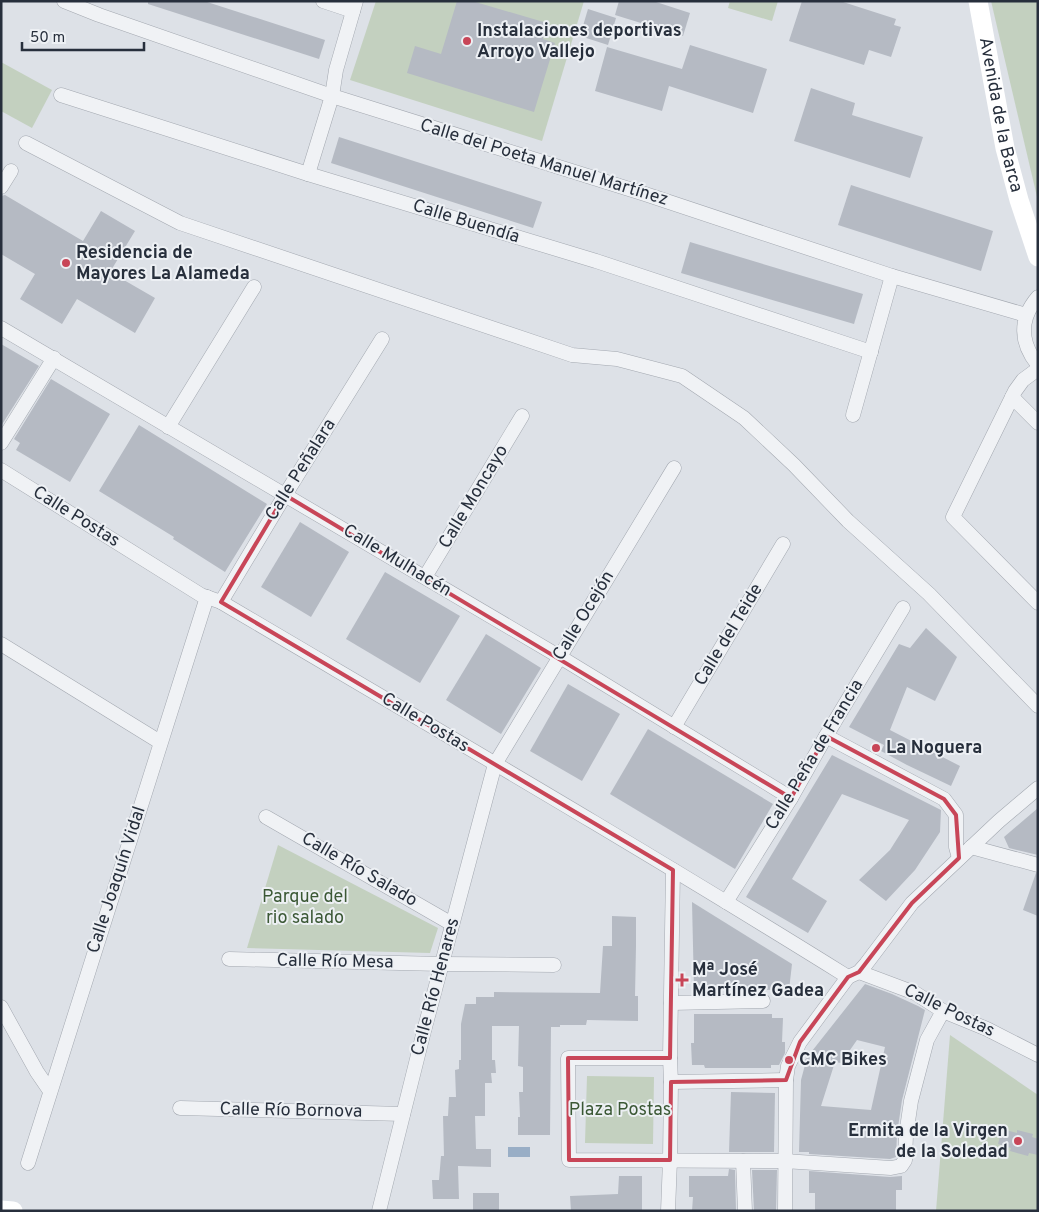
<svg xmlns="http://www.w3.org/2000/svg" width="1039" height="1212" viewBox="0 0 1039 1212" font-family="Overpass,sans-serif">
	<style>
		.green { fill: #c3d0bf }
		.water { fill: #99aec6 }
		.building { fill: #b5bac3; fill-rule: evenodd }
		.lines { fill: none; stroke-linecap: round; stroke-linejoin: round }
		.street-casing { stroke: #a3a8b0; stroke-width: 15 }
		.street { stroke: #f0f2f5; stroke-width: 14 }
		.secondary { stroke: #fff; stroke-width: 19 }
		.marked { fill: none; stroke: #c84658; stroke-width: 4; stroke-linejoin: round }
		.poi-dot { fill: #c84658; stroke: #edf0f4; stroke-width: 2 }
		.labels { text-anchor: middle; dominant-baseline: central; stroke-width: 4; stroke-linejoin: round; paint-order: stroke }
		.poi-label { font-size: 18px; font-weight: bold; fill: #272f3c; stroke: #edf0f4; text-anchor: start }
		.street-label { font-size: 18px; fill: #272f3c; stroke: #edf0f4 }
		.park-label { font-size: 18px; fill: #3b5835; stroke: #edf0f4 }
	</style>
	<rect width="100%" height="100%" fill="#dde1e7"/>
	<!-- green -->
	<g class="green">
		<polygon points="376,1 584,1 542,141 350,80"/>
		<polygon points="730,1 778,1 772,21 728,8"/>
		<polygon points="991,1 1038,1 1038,201"/>
		<polygon points="1,62 52,90 32,128 1,111"/>
		<polygon points="278,845 438,928 430,953 247,948"/>
		<polygon points="950,1035 1038,1095 1038,1211 936,1211"/>
		<polygon points="587,1076 654,1077 653,1144 585,1143"/>
	</g>
	<!-- water -->
	<rect class="water" x="508" y="1147" width="22" height="10"/>
	<!-- building -->
	<g class="building">
		<polygon points="148,1 204,1 325,40 319,59 148,4"/>
		<polygon points="457,1 472,1 547,23 543,39 555,43 534,112 407,73 415,46 441,54"/>
		<polygon points="619,1 653,1 690,13 683,36 615,15"/>
		<polygon points="802,1 840,1 896,19 894,25 901,27 891,57 869,50 864,65 789,41"/>
		<polygon points="588,9 616,18 608,45 580,36"/>
		<polygon points="690,45 767,69 753,113 669,86 662,111 595,91 607,47 682,69"/>
		<polygon points="811,88 855,103 852,115 923,137 910,178 794,141"/>
		<polygon points="339,137 542,202 533,228 331,163"/>
		<polygon points="851,185 993,231 981,271 838,225"/>
		<polygon points="5,195 83,241 101,211 135,231 110,272 155,298 135,333 77,299 62,324 20,299 35,274 1,254 1,196"/>
		<polygon points="690,242 863,294 854,324 681,273"/>
		<polygon points="1,344 39,366 1,426"/>
		<polygon points="51,379 110,414 70,482 16,450 20,443 14,439"/>
		<polygon points="139,425 267,504 225,572 173,539 174,537 99,491"/>
		<polygon points="300,522 349,552 311,617 261,587"/>
		<polygon points="385,572 460,616 420,683 346,639"/>
		<polygon points="926,628 957,657 935,701 907,687 890,730 960,766 951,786 907,765 881,751 884,745 849,727 899,644 910,648"/>
		<polygon points="486,634 541,668 501,734 446,700"/>
		<polygon points="568,684 620,714 582,781 530,751"/>
		<polygon points="648,729 773,804 735,869 610,794"/>
		<polygon points="832,755 941,810 940,832 915,870 886,901 859,880 890,850 909,820 842,794 792,879 827,901 808,933 746,897"/>
		<polygon points="1038,808 1038,855 1009,848 1004,837"/>
		<polygon points="1036,873 1038,874 1038,916 1023,910"/>
		<polygon points="692,902 792,964 789,990 694,989"/>
		<polygon points="612,916 636,917 636,946 635,996 638,996 638,1021 587,1020 586,1025 560,1025 560,1027 551,1027 550,1135 518,1135 518,1117 520,1117 519,1092 523,1092 523,1067 518,1066 519,1026 492,1026 492,1060 495,1060 496,1073 491,1073 492,1083 485,1083 485,1116 475,1116 476,1149 491,1149 491,1167 458,1166 459,1199 433,1199 432,1180 439,1180 441,1156 444,1156 443,1116 448,1116 449,1097 456,1097 455,1070 459,1069 459,1060 461,1060 461,1024 465,1004 476,1004 476,997 494,997 494,992 600,993 603,946 612,946"/>
		<path d="M865,984L892,994L918,1006L925,1010L902,1100L897,1134L896,1157L890,1159L809,1154V1152H799L801,1080L805,1065H801ZM857,1040L885,1047L871,1110L821,1106L835,1062L841,1063Z"/>
		<polygon points="694,1014 772,1014 772,1018 783,1018 782,1042 785,1042 785,1053 779,1065 771,1065 771,1068 705,1068 704,1065 692,1065 691,1043 694,1043"/>
		<polygon points="731,1092 775,1093 774,1152 729,1152"/>
		<polygon points="1002,1129 1017,1133 1017,1130 1033,1134 1032,1137 1038,1139 1038,1155 1029,1153 1028,1156 1010,1151 1011,1148 998,1144"/>
		<polygon points="729,1169 735,1170 736,1211 692,1211 693,1197 689,1197 689,1176 728,1176"/>
		<polygon points="752,1170 777,1170 776,1211 754,1211"/>
		<polygon points="809,1171 890,1177 902,1176 902,1190 896,1190 896,1211 815,1211 815,1193 809,1193"/>
		<polygon points="619,1176 642,1176 642,1211 571,1211 570,1196 618,1194"/>
		<rect x="473" y="1193" width="26" height="18"/>
	</g>
	<g class="lines">
		<!-- street casing -->
		<g class="street-casing">
			<g id="street">
				<polyline points="64,1 99,15 332,96 645,194 892,276 1026,315"/>
				<polyline points="323,1 353,11"/>
				<polyline points="61,95 308,174 596,261 871,352"/>
				<polyline points="26,143 180,223 572,355 617,359 682,376 744,418 794,465 848,521 929,594 1038,706"/>
				<polyline points="308,174 332,96 336,70 356,1"/>
				<polyline points="1,187 11,171"/>
				<path d="M1038,297C1019,319 1020,343 1038,365"/>
				<polyline points="1,328 560,657 791,798"/>
				<polyline points="1038,369 1023,380 1015,391 953,517 1038,603"/>
				<polyline points="1012,397 1038,423"/>
				<polyline points="853,415 892,276"/>
				<polyline points="168,427 254,287"/>
				<polyline points="1,443 54,358"/>
				<path d="M1,470L201,595L221,602C431,726 641,848 848,977"/>
				<polyline points="425,577 522,416"/>
				<polyline points="221,602 285,495 382,339"/>
				<polyline points="1,644 160,742"/>
				<polyline points="674,727 783,544"/>
				<polyline points="826,736 944,799 956,815 956,847 959,858"/>
				<polyline points="266,817 452,924"/>
				<polyline points="971,847 1038,865"/>
				<polyline points="726,902 791,798 826,736 903,608"/>
				<polyline points="229,959 441,964 554,965"/>
				<polyline points="859,972 915,993 943,1011 987,1029 1038,1055"/>
				<polyline points="671,1003 763,1001"/>
				<polyline points="1,1007 37,1072 50,1091"/>
				<polyline points="670,1058 568,1058 569,1160 784,1161 891,1168 901,1166 905,1160 906,1135 911,1101 927,1040 943,1011"/>
				<polyline points="671,1082 786,1080"/>
				<polyline points="180,1108 403,1114"/>
				<polyline points="743,1161 745,1211"/>
				<polyline points="28,1163 207,597"/>
				<polyline points="379,1211 424,1031 495,764 674,468"/>
				<polyline points="668,1211 670,1160 671,1082 670,1058 673,870"/>
				<polyline points="785,1211 786,1080 788,1066 800,1042 848,977 859,972 866,964 912,903 999,821 1038,788"/>
			</g>
		</g>
		<!-- street -->
		<use href="#street" class="street"/>
		<!-- secondary -->
		<g class="secondary">
			<path id="s1" d="M978,1L1005,148L1019,200L1038,257"/>
			<polyline points="1,1210 13,1211"/>
		</g>
	</g>
	<!-- marked area -->
	<path class="marked" d="M285,495L791,798L826,736L944,799L956,815L959,858L912,903L859,972L848,977L800,1042L786,1080L671,1082L670,1160H569L568,1058H670L673,870L221,602Z"/>
	<!-- markers -->
	<g class="poi-dot">
		<circle cx="467" cy="41" r="5"/>
		<circle cx="66" cy="263" r="5"/>
		<circle cx="876" cy="748" r="5"/>
		<path d="M679.5 972.5h5v5h5v5h-5v5h-5v-5h-5v-5h5z"/>
		<circle cx="789" cy="1060" r="5"/>
		<circle cx="1018" cy="1141" r="5"/>
	</g>
	<g class="labels">
		<!-- poi labels -->
		<g class="poi-label">
			<text x="477" y="31">Instalaciones deportivas<tspan x="477" dy="21">Arroyo Vallejo</tspan></text>
			<text x="76" y="253">Residencia de<tspan x="76" dy="21">Mayores La Alameda</tspan></text>
			<text x="886" y="748">La Noguera</text>
			<text x="692" y="970">Mª José<tspan x="692" dy="21">Martínez Gadea</tspan></text>
			<text x="799" y="1060">CMC Bikes</text>
			<text x="1008" y="1131" text-anchor="end">Ermita de la Virgen<tspan x="1008" dy="21">de la Soledad</tspan></text>
		</g>
		<!-- street labels -->
		<g class="street-label">
			<text stroke="none"><textPath href="#s1" startOffset="116">Avenida de la Barca</textPath></text>
			<text transform="translate(544 163) rotate(17)">Calle del Poeta Manuel Martínez</text>
			<text transform="translate(466 222) rotate(17)">Calle Buendía</text>
			<text transform="translate(301 470) rotate(-58)">Calle Peñalara</text>
			<text transform="translate(474 497) rotate(-59)">Calle Moncayo</text>
			<text transform="translate(76 517) rotate(32)">Calle Postas</text>
			<text transform="translate(397 561) rotate(31)">Calle Mulhacén</text>
			<text transform="translate(584 616) rotate(-59)">Calle Ocejón</text>
			<text transform="translate(729 635) rotate(-59)">Calle del Teide</text>
			<text transform="translate(425 723) rotate(31)">Calle Postas</text>
			<text transform="translate(815 755) rotate(-59)">Calle Peña de Francia</text>
			<text transform="translate(359 870) rotate(30)">Calle Río Salado</text>
			<text transform="translate(117 880) rotate(-72)">Calle Joaquín Vidal</text>
			<text transform="translate(335 962) rotate(1)">Calle Río Mesa</text>
			<text transform="translate(436 987) rotate(-75)">Calle Río Henares</text>
			<text transform="translate(949 1011) rotate(26)">Calle Postas</text>
			<text transform="translate(291 1111) rotate(1)">Calle Río Bornova</text>
		</g>
		<!-- park labels -->
		<g class="park-label">
			<text x="305" y="897">Parque del<tspan x="305" dy="21">rio salado</tspan></text>
			<text x="620" y="1110">Plaza Postas</text>
		</g>
	</g>
	<!-- border -->
	<rect width="1039" height="1212" fill="none" stroke="#272f3c" stroke-width="5"/>
	<!-- scale -->
	<path d="M22 42v8h122v-8" fill="none" stroke="#272f3c" stroke-width="2.5"/>
	<text x="30" y="42" font-size="15" fill="#272f3c" stroke="#edf0f4" stroke-width="4" paint-order="stroke">50 m</text>
</svg>
